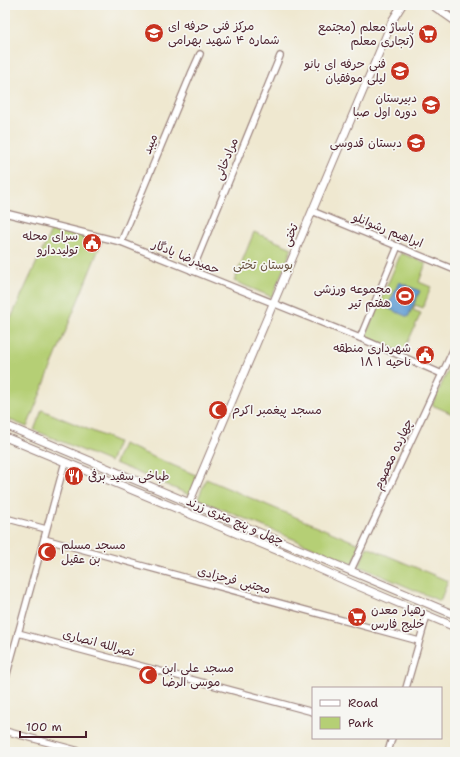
<svg xmlns="http://www.w3.org/2000/svg" width="460" height="757" viewBox="0 0 460 757" font-family="'Shantell Sans','Playpen Sans Arabic',sans-serif">
	<style>
		.green { fill: #b5cf75; stroke: #807750 }
		.water { fill: #639fd4; stroke: #565f80 }
		.lines { fill: none; stroke-linecap: round; stroke-linejoin: round }
		.minor-casing { stroke: #9c847e; stroke-width: 8 }
		.major-casing { stroke: #9c847e; stroke-width: 9 }
		.minor { stroke: #fff; stroke-width: 5.5 }
		.major { stroke: #fff; stroke-width: 7 }
		.labels { text-anchor: middle; dominant-baseline: central; stroke-width: 3.5; stroke-linejoin: round; paint-order: stroke }
		.poi-label { font-size: 12px; fill: #4a1f2b; stroke: #f6f6f2; text-anchor: end }
		.street-label { font-size: 12px; fill: #4a1f2b; stroke: #f6f6f2 }
		.park-label { font-size: 12px; fill: #6a5441; stroke: #f6f6f2 }
	</style>
	<rect width="100%" height="100%" fill="#f6f6f2"/>
	<filter id="ink" filterUnits="userSpaceOnUse"><feTurbulence type="fractalNoise" baseFrequency=".025" numOctaves="2"/><feDisplacementMap in="SourceGraphic" scale="8" xChannelSelector="R" yChannelSelector="G"/><feConvolveMatrix kernelMatrix="1 2 1 2 8 2 1 2 1" color-interpolation-filters="sRGB"/></filter>
	<filter id="wash" filterUnits="userSpaceOnUse"><feTurbulence type="fractalNoise" baseFrequency=".012" numOctaves="4" result="noise"/><feDisplacementMap in="SourceGraphic" scale="16" xChannelSelector="R" yChannelSelector="G"/><feGaussianBlur stdDeviation="0.9" result="paint"/><feColorMatrix in="noise" values="0 0 0 0 0 0 0 0 0 0 0 0 0 0 0 0 0 1.4 0 .05"/><feComposite in="paint" operator="in"/></filter>
	<g filter="url(#wash)">
		<rect width="100%" height="100%" fill="#efe8d0"/>
		<!-- green -->
		<g class="green">
			<polygon points="53,227 102,241 27,427 5,418 5,331"/>
			<polygon points="254,232 292,248 272,297 234,281"/>
			<polygon points="401,253 426,263 419,282 431,287 423,308 415,305 413,310 421,313 403,353 365,337"/>
			<polygon points="450,366 455,369 455,415 432,405"/>
			<polygon points="42,410 118,442 110,462 34,430"/>
			<polygon points="123,444 198,476 190,495 115,463"/>
			<polygon points="206,479 359,544 360,545 353,564 198,499"/>
			<polygon points="367,547 448,581 440,601 359,566"/>
		</g>
		<!-- water -->
		<polygon class="water" points="399,282 420,291 408,317 387,308"/>
	</g>
	<g filter="url(#ink)">
		<g class="lines">
			<!-- minor casing -->
			<g class="minor-casing">
				<g id="minor">
					<polyline points="312,211 455,270"/>
					<polyline points="5,213 121,242 360,338 442,374"/>
					<polyline points="121,242 191,74 200,54"/>
					<polyline points="192,271 280,56"/>
					<polyline points="360,338 398,246"/>
					<polyline points="5,518 46,529"/>
					<polyline points="44,539 419,641"/>
					<polyline points="351,570 455,346"/>
					<polyline points="18,633 313,712"/>
					<polyline points="5,681 65,462"/>
					<polyline points="406,688 427,615"/>
					<polyline points="5,731 83,752"/>
					<polyline points="388,752 392,738"/>
				</g>
			</g>
			<!-- major casing -->
			<g class="major-casing">
				<g id="major">
					<polyline points="432,5 455,21"/>
					<polyline points="447,5 455,10"/>
					<polyline points="5,425 455,615"/>
					<polyline points="5,437 286,554 351,583 455,627"/>
					<polyline points="189,503 389,29 392,21 402,5"/>
				</g>
			</g>
			<!-- minor -->
			<use href="#minor" class="minor"/>
			<!-- major -->
			<use href="#major" class="major"/>
		</g>
	</g>
	<!-- icons -->
	<defs>
		<g id="school-disc" transform="scale(1)"><circle r="9.5" fill="#c8321e" stroke="#f6f6f2"/><path d="M0-5L7-2L0 1L-7-2ZM-4 1L0 2.5L4 1V4Q0 6-4 4Z" fill="#fff"/></g>
		<g id="supermarket-disc" transform="scale(1)"><circle r="9.5" fill="#c8321e" stroke="#f6f6f2"/><path d="M-6-5.5h2.5l.6 2H6L4.5 2H-2.5L-4.4-4H-6ZM-1.5 3.2a1.3 1.3 0 1 0 .1 0ZM3 3.2a1.3 1.3 0 1 0 .1 0Z" fill="#fff"/></g>
		<g id="civic-disc" transform="scale(1)"><circle r="9.5" fill="#c8321e" stroke="#f6f6f2"/><path d="M-.6-6.5H3V-4.5H.6V-3L4-1V1h2V6H-6V1h2V-1L-.6-3ZM-1.2 2.5V6h2.4V2.5Z" fill="#fff"/></g>
		<g id="stadium-disc" transform="scale(1)"><circle r="9.5" fill="#c8321e" stroke="#f6f6f2"/><path d="M0-5a6.5 5 0 1 0 0 10a6.5 5 0 1 0 0-10ZM-3.5-1.8h7v3.6h-7Z" fill="#fff"/></g>
		<g id="mosque-disc" transform="scale(1)"><circle r="9.5" fill="#c8321e" stroke="#f6f6f2"/><path d="M3.5-4.9A6 6 0 1 0 3.5 4.9A5 5 0 1 1 3.5-4.9Z" fill="#fff"/></g>
		<g id="restaurant-disc" transform="scale(1)"><circle r="9.5" fill="#c8321e" stroke="#f6f6f2"/><path d="M-5-6h1v4h1v-4h1v4h1v-4h1v5L-1.5 .5V6h-2V.5L-5-1ZM5-6V6H3V1.5H1.5Q1.5-4 5-6Z" fill="#fff"/></g>
	</defs>
	<g fill-rule="evenodd">
		<use href="#school-disc" x="154" y="33"/>
		<use href="#supermarket-disc" x="428" y="34"/>
		<use href="#school-disc" x="400" y="71"/>
		<use href="#school-disc" x="431" y="105"/>
		<use href="#school-disc" x="416" y="143"/>
		<use href="#civic-disc" x="92" y="243"/>
		<use href="#stadium-disc" x="405" y="296"/>
		<use href="#civic-disc" x="425" y="355"/>
		<use href="#mosque-disc" x="218" y="410"/>
		<use href="#restaurant-disc" x="74" y="476"/>
		<use href="#mosque-disc" x="47" y="552"/>
		<use href="#supermarket-disc" x="357" y="617"/>
		<use href="#mosque-disc" x="148" y="675"/>
	</g>
	<g class="labels">
		<!-- poi labels -->
		<g class="poi-label">
			<text x="168" y="26" text-anchor="start">مرکز فنی حرفه ای<tspan x="168" dy="14">شماره ۴ شهید بهرامی</tspan></text>
			<text x="414" y="27">پاساژ معلم (مجتمع<tspan x="414" dy="14">تجاری معلم)</tspan></text>
			<text x="386" y="64">فنی حرفه ای بانو<tspan x="386" dy="14">لیلی موفقیان</tspan></text>
			<text x="417" y="98">دبیرستان<tspan x="417" dy="14">دوره اول صبا</tspan></text>
			<text x="402" y="143">دبستان قدوسی</text>
			<text x="78" y="236">سرای محله<tspan x="78" dy="14">تولیددارو</tspan></text>
			<text x="391" y="289">مجموعه ورزشی<tspan x="391" dy="14">هفتم تیر</tspan></text>
			<text x="411" y="348">شهرداری منطقه<tspan x="411" dy="14">۱۸ ناحیه ۱</tspan></text>
			<text x="232" y="410" text-anchor="start">مسجد پیغمبر اکرم</text>
			<text x="88" y="476" text-anchor="start">طباخی سفید برفی</text>
			<text x="61" y="545" text-anchor="start">مسجد مسلم<tspan x="61" dy="14">بن عقیل</tspan></text>
			<text x="371" y="610" text-anchor="start">رهیار معدن<tspan x="371" dy="14">خلیج فارس</tspan></text>
			<text x="162" y="668" text-anchor="start">مسجد علی ابن<tspan x="162" dy="14">موسی الرضا</tspan></text>
		</g>
		<!-- street labels -->
		<g class="street-label">
			<text transform="translate(150 144) rotate(-68)">میبد</text>
			<text transform="translate(226 159) rotate(-68)">مرادخانی</text>
			<text transform="translate(388 230) rotate(22)">ابراهیم رشوانلو</text>
			<text transform="translate(290 235) rotate(-67)">تختی</text>
			<text transform="translate(186 257) rotate(22)">حمیدرضا یادگار</text>
			<text transform="translate(393 454) rotate(-65)">چهارده معصوم</text>
			<text transform="translate(235 521) rotate(23)">چهل و پنج متری زرند</text>
			<text transform="translate(234 580) rotate(15)">مجتبی فرحزادی</text>
			<text transform="translate(99 643) rotate(15)">نصرالله انصاری</text>
		</g>
		<!-- park labels -->
		<g class="park-label">
			<text x="263" y="265">بوستان تختی</text>
		</g>
	</g>
	<!-- margin -->
	<rect width="460" height="757" fill="none" stroke="#f6f6f2" stroke-width="20"/>
	<!-- legend -->
	<rect x="312" y="687" width="130" height="52" fill="#f6f6f2" stroke="#b1a0a2"/>
	<rect x="320" y="700" width="20" height="6" fill="#ffffff" stroke="#b1a0a2"/>
	<text x="348" y="707" font-size="12" fill="#4a1f2b">Road</text>
	<rect x="320" y="717" width="20" height="12" fill="#b5cf75" stroke="#b1a0a2"/>
	<text x="348" y="727" font-size="12" fill="#4a1f2b">Park</text>
	<!-- scale -->
	<path d="M20 731v6h66v-6" fill="none" stroke="#4a1f2b" stroke-width="2"/>
	<text x="26" y="731" font-size="12" fill="#4a1f2b" stroke="#f6f6f2" stroke-width="3" paint-order="stroke">100 m</text>
</svg>
